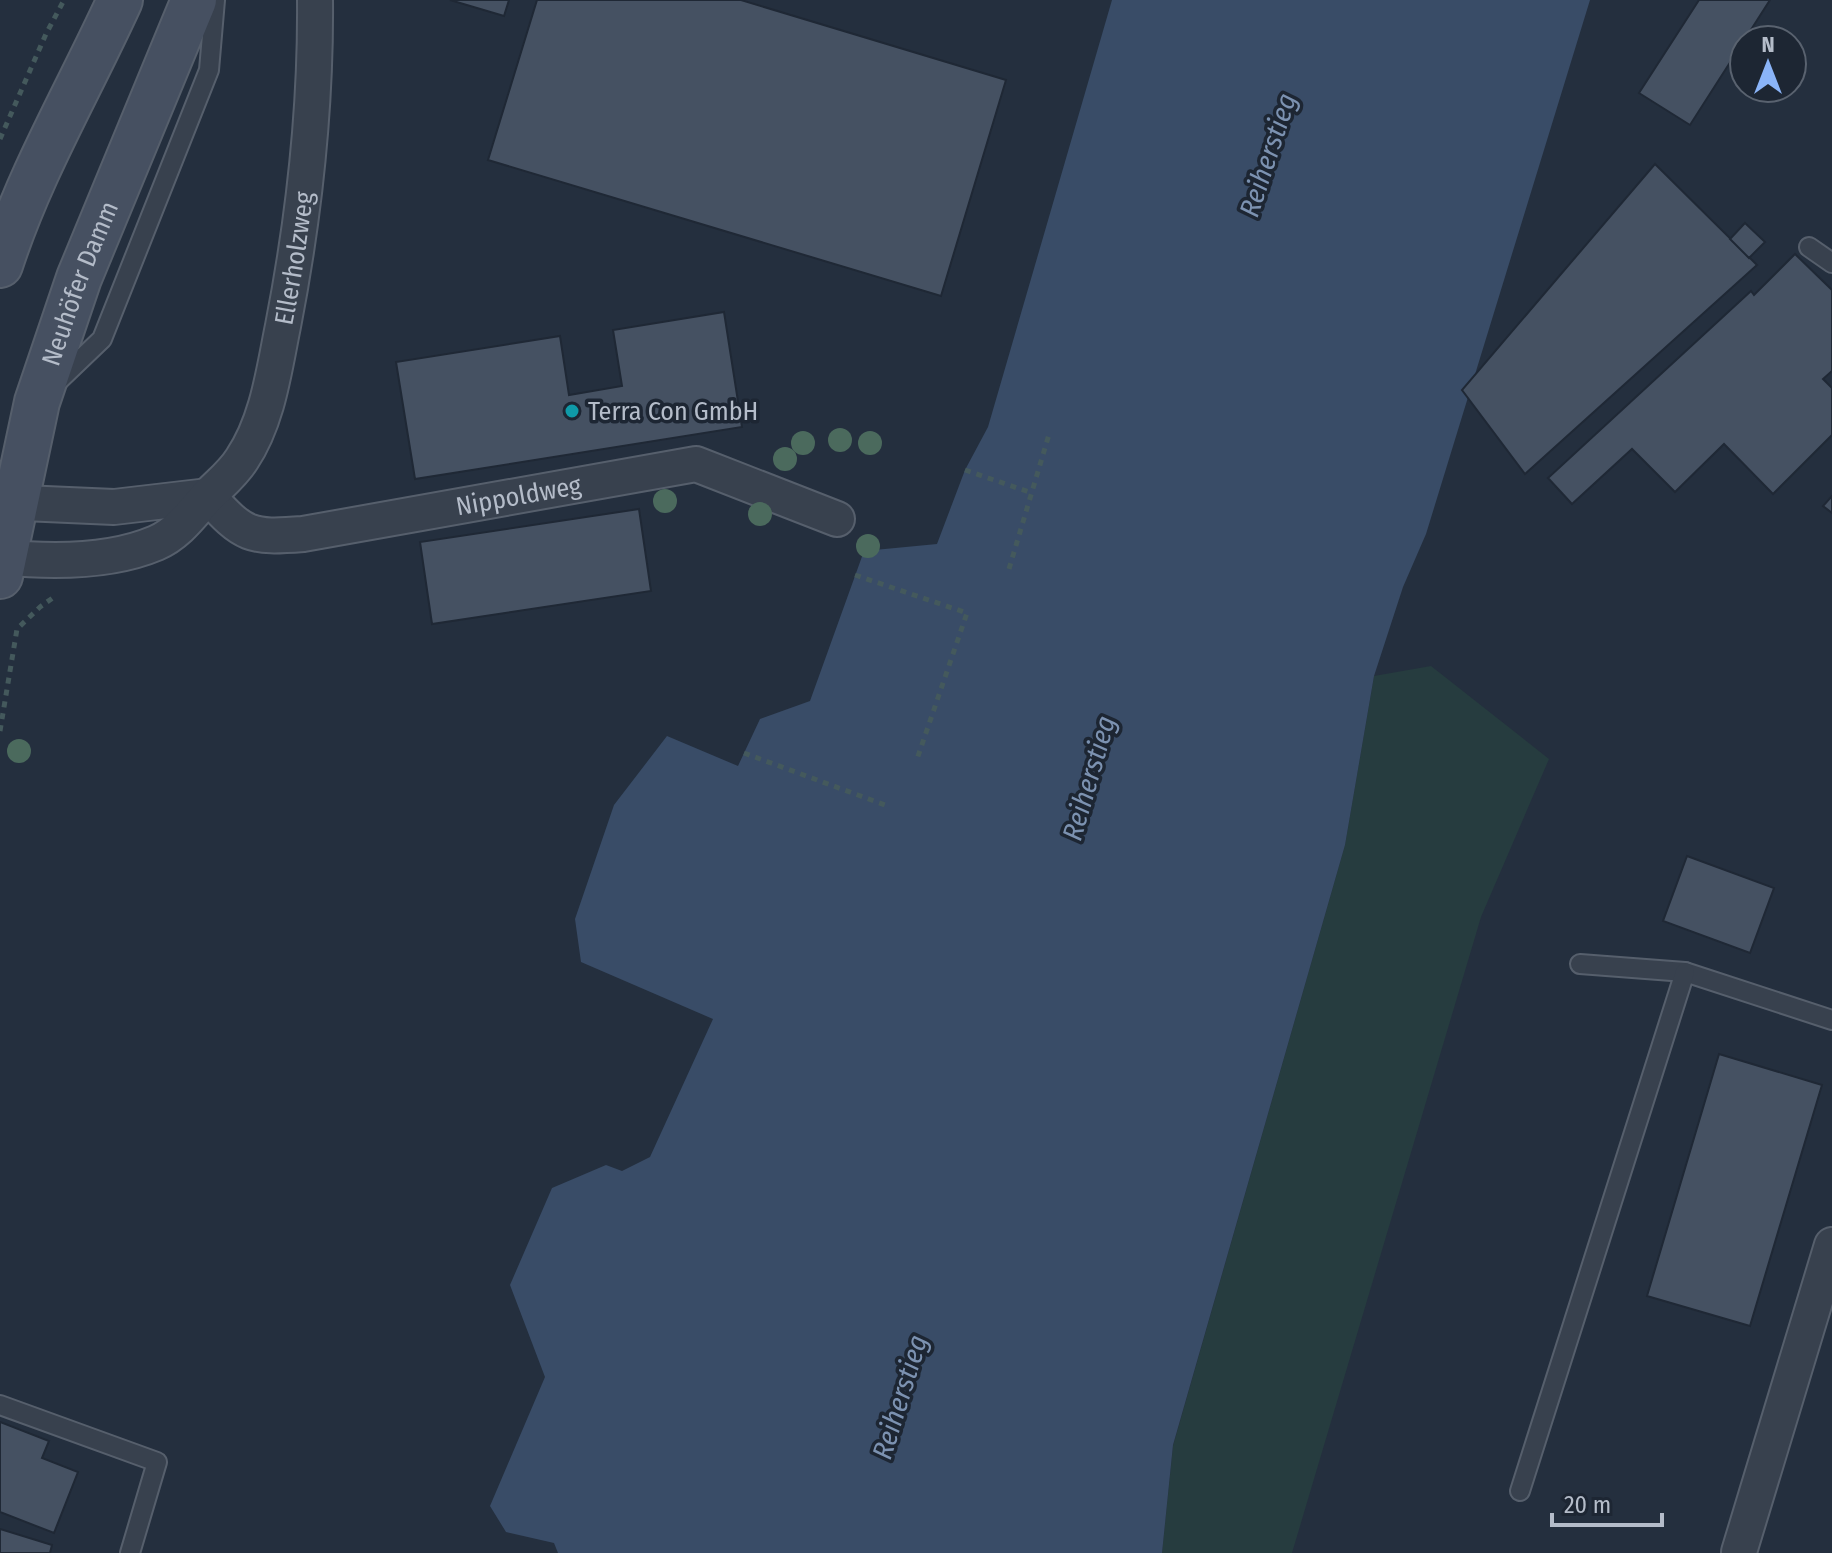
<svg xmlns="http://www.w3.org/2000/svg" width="1832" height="1553" viewBox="0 0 1832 1553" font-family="'Fira Sans Condensed',sans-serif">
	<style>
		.green { fill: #263c3f }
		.water { fill: #394c67 }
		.building { fill: #455162; stroke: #1f2835; stroke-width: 2 }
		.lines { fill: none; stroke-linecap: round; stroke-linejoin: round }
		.lane-casing { stroke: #565f6c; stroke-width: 22 }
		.street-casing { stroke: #565f6c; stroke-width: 38 }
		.secondary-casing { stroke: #565f6c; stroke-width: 48 }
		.path { stroke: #44595c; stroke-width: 5; stroke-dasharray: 6 6; stroke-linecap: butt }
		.lane { stroke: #38414e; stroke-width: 18 }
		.street { stroke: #38414e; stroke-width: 34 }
		.secondary { stroke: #465061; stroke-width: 44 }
		.tree { fill: #4b6a5d }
		.culture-dot { fill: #0f9aa8; stroke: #1d2633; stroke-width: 3 }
		.labels { text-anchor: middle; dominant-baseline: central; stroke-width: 7; stroke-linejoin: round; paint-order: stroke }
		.street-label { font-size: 26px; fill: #b4bcc9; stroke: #1d2633 }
		.poi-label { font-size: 26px; fill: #b4bcc9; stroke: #1d2633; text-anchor: start }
		.water-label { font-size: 28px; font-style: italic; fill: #7c92b1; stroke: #1d2633 }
	</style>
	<rect width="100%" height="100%" fill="#242f3e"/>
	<!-- green -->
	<polygon class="green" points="1431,666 1549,759 1481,917 1292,1553 1162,1553 1173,1446 1345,845 1374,676"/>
	<!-- water -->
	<polygon class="water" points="1112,0 1590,0 1426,534 1403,587 1374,676 1345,845 1173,1445 1162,1553 558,1553 554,1543 506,1532 490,1506 545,1377 510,1285 552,1188 606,1165 622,1171 650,1157 713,1019 581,962 575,919 614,805 667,736 738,766 760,719 810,701 864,551 937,544 965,470 988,427"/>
	<!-- building -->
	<g class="building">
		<polygon points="450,0 509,0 504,16"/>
		<polygon points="537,0 741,0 1006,80 941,296 488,160"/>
		<polygon points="1699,0 1770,0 1690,125 1639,93"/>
		<polygon points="1655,164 1757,265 1525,474 1462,390"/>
		<polygon points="1745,223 1765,242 1749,258 1730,239"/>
		<polygon points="1795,254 1832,290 1832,371 1823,379 1832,388 1832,435 1773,494 1724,444 1675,492 1632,449 1572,504 1548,478 1751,291 1754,295"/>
		<polygon points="724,312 742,427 415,479 396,362 560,336 569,395 622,386 613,330"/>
		<polygon points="1832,496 1832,513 1823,506"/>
		<polygon points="639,509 651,591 432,624 420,542"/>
		<polygon points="1687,856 1774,888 1750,953 1663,921"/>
		<polygon points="1719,1054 1822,1085 1750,1326 1647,1296"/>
		<polygon points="0,1422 49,1441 42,1458 78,1472 54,1533 0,1512"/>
		<polygon points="0,1529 52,1545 50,1553 0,1553"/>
	</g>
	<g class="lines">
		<!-- lane casing -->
		<g class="lane-casing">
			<g id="lane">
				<polyline points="1809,247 1832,263"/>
				<polyline points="56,383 102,339 209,70 215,0"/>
				<polyline points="1580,964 1685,972 1832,1020"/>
				<polyline points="0,1405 157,1462 130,1553"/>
				<polyline points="1520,1491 1685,972"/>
			</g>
		</g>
		<!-- street casing -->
		<g class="street-casing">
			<g id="street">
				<path id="s1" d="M208,496C244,536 250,538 303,534L696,464L837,519"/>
				<polyline points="0,502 114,507 208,496"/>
				<path id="s2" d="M0,557C49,562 109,563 156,543C177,534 190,516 205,499C218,485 232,475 242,459C268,420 274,370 283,326C304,218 316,110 315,0"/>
				<polyline points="1739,1552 1832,1245"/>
			</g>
		</g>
		<!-- secondary casing -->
		<g class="secondary-casing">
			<g id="secondary">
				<path d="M0,265C30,172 80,88 120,0"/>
				<path id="s3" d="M0,576L37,402L79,278L194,0"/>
			</g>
		</g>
		<!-- path -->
		<g class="path">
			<polyline points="0,139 46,34 64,0"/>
			<polyline points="965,470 1032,493"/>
			<polyline points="1009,569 1050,431"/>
			<polyline points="855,575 967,613 916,762"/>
			<polyline points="0,731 17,629 40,607 54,597"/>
			<polyline points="744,753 885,805"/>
		</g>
		<!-- lane -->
		<use href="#lane" class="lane"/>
		<!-- street -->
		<use href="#street" class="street"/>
		<!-- secondary -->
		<use href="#secondary" class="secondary"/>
	</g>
	<!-- trees -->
	<g class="tree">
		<circle cx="840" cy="440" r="12"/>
		<circle cx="803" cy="443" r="12"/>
		<circle cx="870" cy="443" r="12"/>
		<circle cx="785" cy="459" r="12"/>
		<circle cx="665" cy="501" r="12"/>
		<circle cx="760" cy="514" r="12"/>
		<circle cx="868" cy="546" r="12"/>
		<circle cx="19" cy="751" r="12"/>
	</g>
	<!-- markers -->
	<circle class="culture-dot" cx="572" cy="411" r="8"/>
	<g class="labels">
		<!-- street labels -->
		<g class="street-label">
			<text stroke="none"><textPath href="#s2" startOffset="488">Ellerholzweg</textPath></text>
			<text stroke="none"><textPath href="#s3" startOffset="304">Neuhöfer Damm</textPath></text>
			<text stroke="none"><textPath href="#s1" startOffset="328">Nippoldweg</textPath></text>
		</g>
		<!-- poi labels -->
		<g class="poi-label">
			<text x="588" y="411">Terra Con GmbH</text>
		</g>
		<!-- water labels -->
		<g class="water-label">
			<text transform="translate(1268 155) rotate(-72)">Reiherstieg</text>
			<text transform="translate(1089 778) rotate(-74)">Reiherstieg</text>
			<text transform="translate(900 1397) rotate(-73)">Reiherstieg</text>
		</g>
	</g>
	<!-- north arrow -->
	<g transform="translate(1768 64)"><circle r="38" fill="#1d2633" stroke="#59626f" stroke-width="2"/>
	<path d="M0-6L14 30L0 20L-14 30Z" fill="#8ab4f8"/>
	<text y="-12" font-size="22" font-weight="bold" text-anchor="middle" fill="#b4bcc9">N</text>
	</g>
	<!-- scale -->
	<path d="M1552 1513v12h110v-12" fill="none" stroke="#b4bcc9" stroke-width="4"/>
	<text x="1564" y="1513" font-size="24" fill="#b4bcc9" stroke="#1d2633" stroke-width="6" paint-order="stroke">20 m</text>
</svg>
